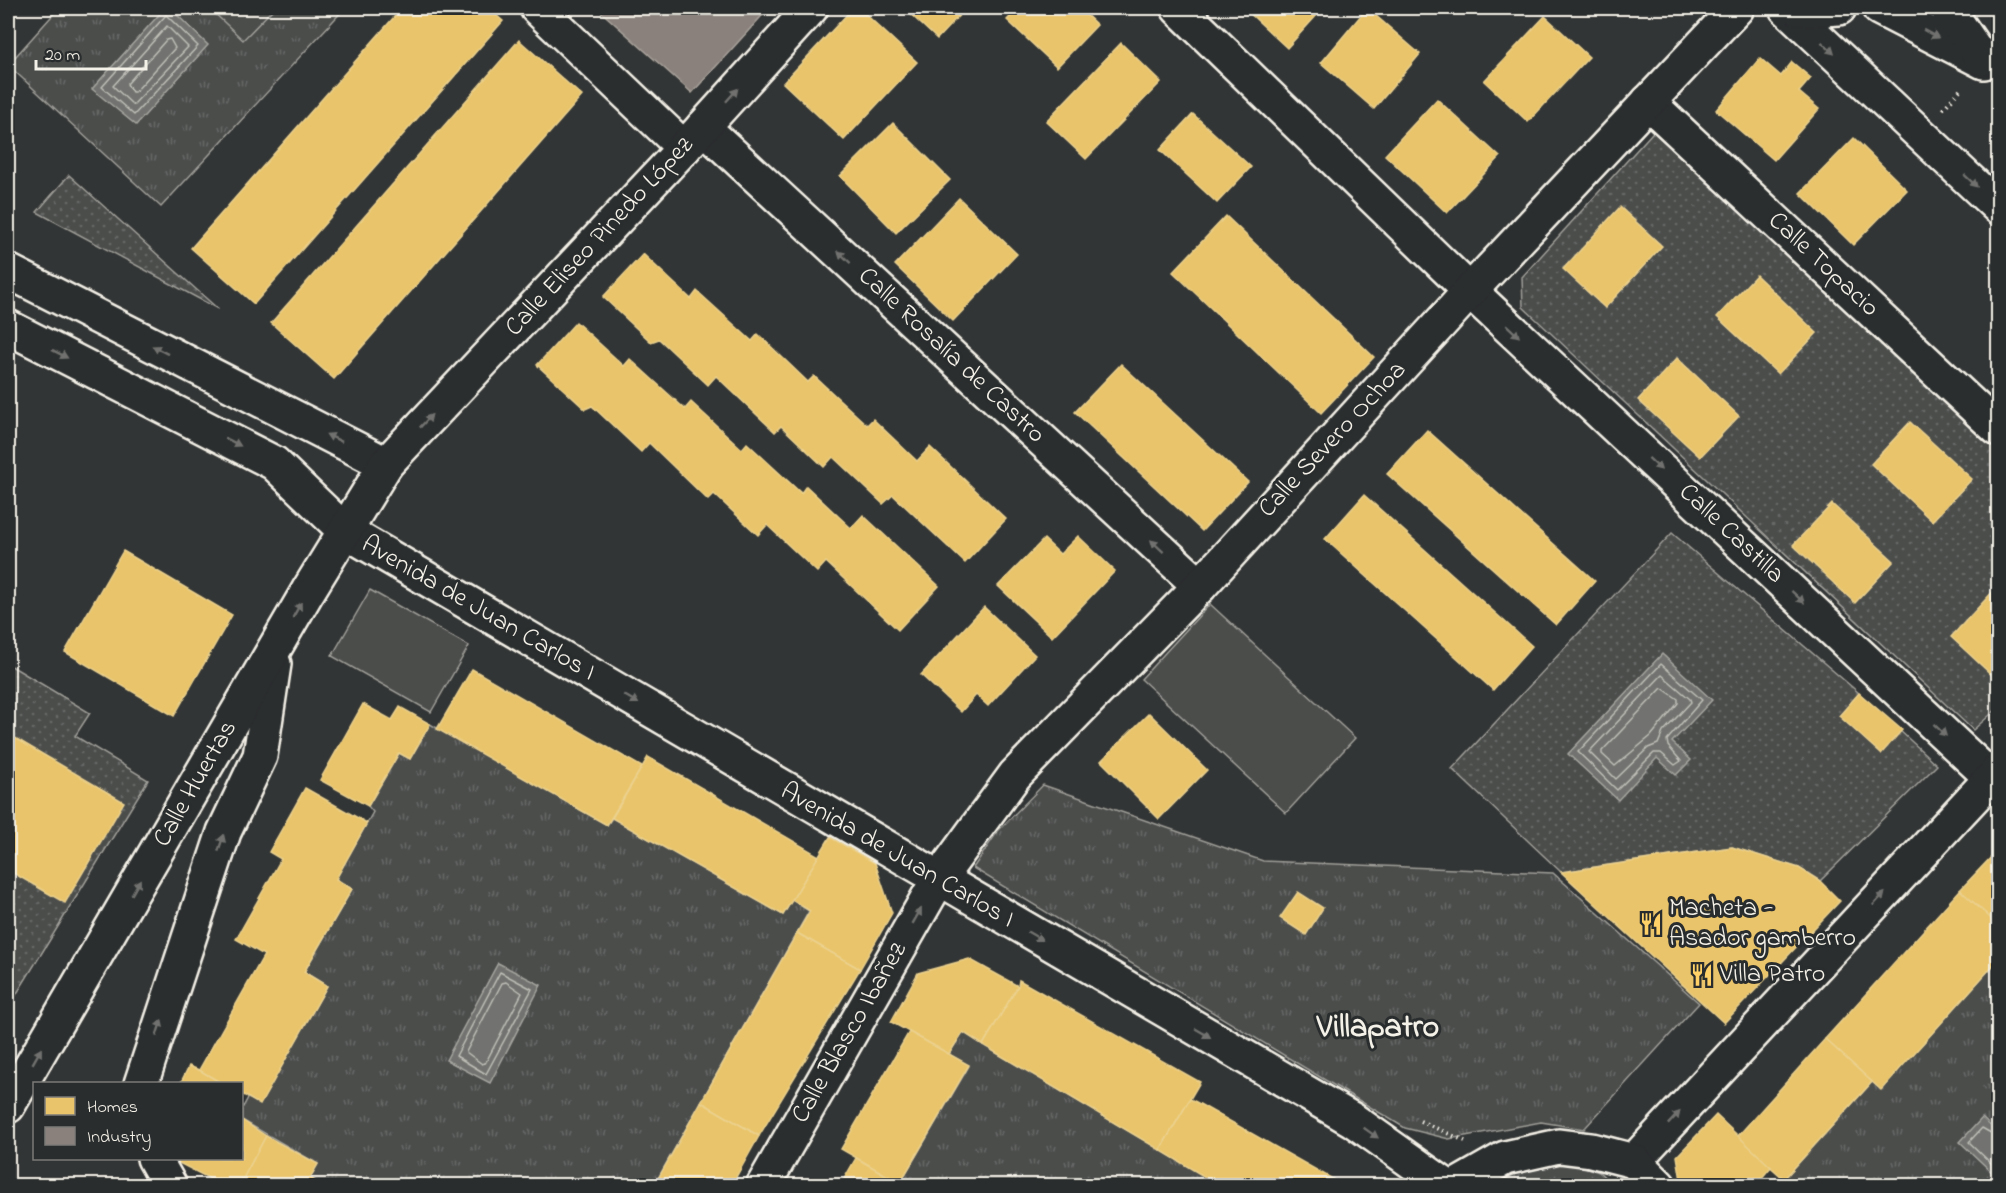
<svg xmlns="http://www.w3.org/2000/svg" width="2006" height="1193" viewBox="0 0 2006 1193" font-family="'Indie Flower',sans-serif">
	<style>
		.grass { fill: url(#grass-dots); stroke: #a09f9a; stroke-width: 1.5 }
		.park { fill: url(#park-tufts); stroke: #a09f9a; stroke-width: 1.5 }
		.pitch { fill: #4b4d4c; stroke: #a09f9a; stroke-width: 1.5 }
		.water { fill: #727370; stroke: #a6a5a0; stroke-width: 1.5 }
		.homes { fill: #e9c46a; stroke: #ecd290; stroke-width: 1.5 }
		.industry { fill: #8a817c; stroke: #aaa39c; stroke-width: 1.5 }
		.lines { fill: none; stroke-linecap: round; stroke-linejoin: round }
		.shore { stroke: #c0bfb8; stroke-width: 1.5 }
		.minor-casing { stroke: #f4f1e8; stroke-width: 38 }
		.major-casing { stroke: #f4f1e8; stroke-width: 38 }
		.path { stroke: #f4f1e8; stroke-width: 4; stroke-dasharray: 1.5 4.5; stroke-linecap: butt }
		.minor { stroke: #2a2d2e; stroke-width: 33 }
		.major { stroke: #2a2d2e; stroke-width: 33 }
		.oneway { fill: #71726f }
		.labels { text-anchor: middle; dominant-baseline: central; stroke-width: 6; stroke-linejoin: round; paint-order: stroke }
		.street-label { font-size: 26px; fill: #f4f1e8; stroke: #2a2d2e }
		.poi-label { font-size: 26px; fill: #f4f1e8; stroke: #2a2d2e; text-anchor: start }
		.district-label { font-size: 32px; font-weight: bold; fill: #f4f1e8; stroke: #2a2d2e }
	</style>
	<defs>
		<pattern id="grass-dots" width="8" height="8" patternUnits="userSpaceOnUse" patternTransform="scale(1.5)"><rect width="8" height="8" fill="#4b4d4c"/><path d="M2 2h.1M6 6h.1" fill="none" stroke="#666766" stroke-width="1.8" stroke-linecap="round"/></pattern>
		<pattern id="park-tufts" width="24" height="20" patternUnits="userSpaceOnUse" patternTransform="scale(1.5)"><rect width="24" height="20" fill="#4b4d4c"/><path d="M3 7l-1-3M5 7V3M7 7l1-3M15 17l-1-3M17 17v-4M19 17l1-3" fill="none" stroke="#666766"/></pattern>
	</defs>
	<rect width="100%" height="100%" fill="#323535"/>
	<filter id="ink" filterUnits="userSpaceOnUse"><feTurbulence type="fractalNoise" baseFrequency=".0167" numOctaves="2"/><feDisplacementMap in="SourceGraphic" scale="12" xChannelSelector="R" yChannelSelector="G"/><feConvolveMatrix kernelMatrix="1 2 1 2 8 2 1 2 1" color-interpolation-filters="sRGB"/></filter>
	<g filter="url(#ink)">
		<!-- grass -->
		<g class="grass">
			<polygon points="1661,131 1998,450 1998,708 1973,730 1523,307 1522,277 1653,132"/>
			<polygon points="69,175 218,309 37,212"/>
			<polygon points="1672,533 1859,693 1937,765 1820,881 1799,868 1732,847 1561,872 1452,769"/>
			<polygon points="8,664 90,713 75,736 148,780 8,1008"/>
		</g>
		<!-- park -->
		<g class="park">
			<polygon points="59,8 345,8 161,207 8,65"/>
			<polygon points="430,724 607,825 612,818 783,915 792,900 809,911 654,1185 323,1185 310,1178 318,1164 242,1120 242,1109 248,1098 260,1104 327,986 304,972 352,889 336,879 373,812 368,806 399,753 410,759"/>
			<polygon points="1043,785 1263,861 1553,873 1699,1003 1584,1129 1541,1122 1449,1139 1405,1128 973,868 998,831"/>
			<polygon points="1998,960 1998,1185 1791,1186 1784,1179 1872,1082 1881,1089"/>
			<polygon points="963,1032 983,1045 1220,1185 905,1186 900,1183 969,1066 949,1054"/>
			<polygon points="1563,1160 1599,1172 1613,1185 1493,1186 1528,1167"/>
		</g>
		<!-- pitch -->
		<g class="pitch">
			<polygon points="209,8 274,8 243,40"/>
			<polygon points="370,590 469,646 431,712 332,656"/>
			<polygon points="1210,604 1355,738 1286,813 1141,679"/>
		</g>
		<!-- water -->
		<g class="water">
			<polygon points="165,8 170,8 208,45 136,125 92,89"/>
			<polygon points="1662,654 1712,700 1672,742 1691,760 1676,775 1657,758 1618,800 1568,754"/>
			<polygon points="498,963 541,985 490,1083 446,1060"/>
			<polygon points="1982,1118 1996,1131 1998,1129 1998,1178 1960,1142"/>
		</g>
		<!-- homes -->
		<g class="homes">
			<polygon points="402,8 488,8 503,21 254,304 191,248"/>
			<polygon points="853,8 859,8 917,62 844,140 783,83"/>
			<polygon points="904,8 966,8 937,39"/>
			<polygon points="1019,8 1079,8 1097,25 1057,67 1007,20"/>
			<polygon points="1244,8 1309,8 1317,15 1287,48"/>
			<polygon points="1367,8 1420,54 1374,109 1321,63"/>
			<polygon points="1545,16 1589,57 1528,122 1484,81"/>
			<polygon points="519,40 582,96 334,379 271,323"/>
			<polygon points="1121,43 1161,82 1086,159 1046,121"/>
			<polygon points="1760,58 1781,76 1792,62 1811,78 1799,92 1819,109 1774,160 1716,110"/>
			<polygon points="1437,99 1500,157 1447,213 1385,155"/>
			<polygon points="1193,114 1251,167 1217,203 1160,150"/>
			<polygon points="893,123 950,180 896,233 840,176"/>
			<polygon points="1854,138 1907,190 1853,245 1800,193"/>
			<polygon points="959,198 1017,254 953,321 895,265"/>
			<polygon points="1620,207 1662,246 1605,308 1563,269"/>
			<polygon points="1226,216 1374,357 1321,413 1173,272"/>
			<polygon points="643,254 691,299 697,291 752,341 758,334 808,382 814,376 867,425 873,419 917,461 930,447 1006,519 965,563 893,495 883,504 833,457 824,467 781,426 775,432 716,376 708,385 659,339 651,342 603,297"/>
			<polygon points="1756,275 1817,333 1778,374 1717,317"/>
			<polygon points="576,322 624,366 630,359 685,409 691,402 742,449 747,443 801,493 806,486 851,528 863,515 939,586 898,630 826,562 817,572 767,525 758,535 714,494 708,500 649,443 641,452 592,406 585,409 537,365"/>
			<polygon points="1677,358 1739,416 1700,457 1638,400"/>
			<polygon points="1121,364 1248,482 1202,531 1075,412"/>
			<polygon points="1910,422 1972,479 1932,521 1871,464"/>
			<polygon points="1427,430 1595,581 1556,625 1387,474"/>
			<polygon points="1364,495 1532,646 1493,690 1325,539"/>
			<polygon points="1832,504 1894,561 1855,603 1793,545"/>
			<polygon points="1078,536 1115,571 1052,637 998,586 1044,539 1060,554"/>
			<polygon points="123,551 232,615 174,716 65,652"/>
			<polygon points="1998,586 1998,671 1994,677 1951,637"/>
			<polygon points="984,607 1035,655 988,706 976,695 961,712 921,675"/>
			<polygon points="472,669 642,767 607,825 437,729"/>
			<polygon points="1859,693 1902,730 1881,754 1839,716"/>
			<polygon points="363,704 392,720 400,707 430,724 410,759 399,753 368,806 320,780"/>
			<polygon points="1149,713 1207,770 1159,819 1101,761"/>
			<polygon points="15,738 124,802 65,903 8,870 8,751"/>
			<polygon points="648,757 819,856 783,915 612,818"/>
			<polygon points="305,788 367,823 336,879 352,889 304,972 327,986 260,1105 242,1094 242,1084 223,1084 199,1070 264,955 236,939 281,859 269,852"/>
			<polygon points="830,837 875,863 892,913 860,969 797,933 810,911 792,900"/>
			<polygon points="1732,847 1799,868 1820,881 1840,901 1724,1023 1561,872"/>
			<polygon points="1998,850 1998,925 1960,890"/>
			<polygon points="1960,890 1998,925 1998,960 1881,1090 1825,1039"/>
			<polygon points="1298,892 1323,908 1306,935 1280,918"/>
			<polygon points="797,933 860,969 759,1136 701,1102"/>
			<polygon points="969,959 1018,986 983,1045 963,1032 949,1054 891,1022 918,973"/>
			<polygon points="1019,980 1200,1082 1160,1150 983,1045 1018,986"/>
			<polygon points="909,1032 969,1065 900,1183 841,1149"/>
			<polygon points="1825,1039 1872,1082 1784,1179 1737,1137"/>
			<polygon points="189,1066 199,1070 223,1084 180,1084"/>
			<polygon points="1190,1099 1196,1102 1345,1186 1220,1186 1160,1150"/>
			<polygon points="701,1102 759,1136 731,1186 654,1186"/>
			<polygon points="1716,1115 1771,1167 1760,1180 1765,1186 1682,1186 1677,1156"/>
			<polygon points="242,1120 266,1136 239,1186 224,1186 177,1162 176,1158 242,1158"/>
			<polygon points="266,1136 318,1164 310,1178 323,1186 239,1186"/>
			<polygon points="856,1158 900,1183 905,1186 840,1186"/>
		</g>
		<!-- industry -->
		<polygon class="industry" points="597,8 769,8 692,93"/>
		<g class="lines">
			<!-- shore -->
			<g class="shore">
				<polygon points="166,15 198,46 134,115 102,87"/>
				<polygon points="167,26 188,47 133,105 113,86"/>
				<polygon points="170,39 175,48 135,92 132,92 127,84 166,40"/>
				<polygon points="1661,664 1702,700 1667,740 1668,746 1681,761 1675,765 1661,753 1654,753 1617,790 1578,752"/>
				<polygon points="1662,675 1690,699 1691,702 1663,732 1658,744 1648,748 1616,779 1589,752"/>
				<polygon points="1662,688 1678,699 1678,703 1651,736 1615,766 1602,754 1602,751"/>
				<polygon points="500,972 532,989 486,1074 456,1056"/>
				<polygon points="506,982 522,993 486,1062 482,1064 466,1052 502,983"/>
				<polyline points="1998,1137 1982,1128 1969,1142 1998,1170"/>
			</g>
			<!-- minor casing -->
			<g class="minor-casing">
				<g id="minor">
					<polyline points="537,8 684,148"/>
					<polyline points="1178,8 1470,291 1998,784"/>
					<polyline points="1786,8 1998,207"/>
					<polyline points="1648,102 1998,429"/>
					<polyline points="703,127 1200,586"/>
					<polyline points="8,271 386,464"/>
					<polyline points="8,327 274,463 345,531 1353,1120 1446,1186"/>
					<polyline points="141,1084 224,832 260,756 274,664"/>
					<polyline points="8,1106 308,591 386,464 684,148 811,8"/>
					<polyline points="154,1158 170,1186"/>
					<polyline points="1634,1161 1998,771"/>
					<polyline points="763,1186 938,880 1015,775 1200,586 1470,291 1737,8"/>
					<polyline points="1456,1186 1505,1158 1559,1146 1591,1150 1634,1161 1659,1186"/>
				</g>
			</g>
			<!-- major casing -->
			<g class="major-casing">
				<g id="major">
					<polyline points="1797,8 1808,10 1839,8"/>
					<polyline points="1879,8 1984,62"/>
					<polyline points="1947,8 1982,59"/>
				</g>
			</g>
			<!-- path -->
			<g class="path">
				<polyline points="1943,109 1960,90"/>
				<polyline points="1420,1121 1465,1141"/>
			</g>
			<!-- minor -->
			<use href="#minor" class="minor"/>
			<!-- major -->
			<use href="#major" class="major"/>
		</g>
		<!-- one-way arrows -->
		<defs><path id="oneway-solid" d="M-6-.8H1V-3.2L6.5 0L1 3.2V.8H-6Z" transform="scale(1.5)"/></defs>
		<g class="oneway">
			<use href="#oneway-solid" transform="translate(1931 34) rotate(28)"/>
			<use href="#oneway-solid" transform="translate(1828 48) rotate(43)"/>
			<use href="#oneway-solid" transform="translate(732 95) rotate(-48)"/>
			<use href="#oneway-solid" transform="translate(1971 181) rotate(43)"/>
			<use href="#oneway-solid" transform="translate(844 257) rotate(-137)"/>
			<use href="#oneway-solid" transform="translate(1513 331) rotate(43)"/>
			<use href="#oneway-solid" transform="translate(160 350) rotate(-153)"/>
			<use href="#oneway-solid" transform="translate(60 354) rotate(27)"/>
			<use href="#oneway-solid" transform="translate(426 421) rotate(-47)"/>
			<use href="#oneway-solid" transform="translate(334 438) rotate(-154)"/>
			<use href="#oneway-solid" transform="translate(233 442) rotate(27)"/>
			<use href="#oneway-solid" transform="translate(1655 464) rotate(43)"/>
			<use href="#oneway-solid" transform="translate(1157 546) rotate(-137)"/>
			<use href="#oneway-solid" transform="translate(1798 597) rotate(43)"/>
			<use href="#oneway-solid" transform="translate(297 610) rotate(-61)"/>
			<use href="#oneway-solid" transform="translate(631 699) rotate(30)"/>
			<use href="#oneway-solid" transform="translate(1940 730) rotate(43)"/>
			<use href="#oneway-solid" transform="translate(221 843) rotate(-72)"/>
			<use href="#oneway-solid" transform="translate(136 887) rotate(-60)"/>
			<use href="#oneway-solid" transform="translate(1879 899) rotate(-47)"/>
			<use href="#oneway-solid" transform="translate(917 916) rotate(-60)"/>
			<use href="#oneway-solid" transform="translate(1035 936) rotate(30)"/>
			<use href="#oneway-solid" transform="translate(159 1028) rotate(-72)"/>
			<use href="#oneway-solid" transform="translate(1203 1033) rotate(30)"/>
			<use href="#oneway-solid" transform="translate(37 1056) rotate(-60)"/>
			<use href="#oneway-solid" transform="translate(1674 1118) rotate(-47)"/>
			<use href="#oneway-solid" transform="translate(1371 1133) rotate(35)"/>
		</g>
	</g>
	<!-- icons -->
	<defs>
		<g id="restaurant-bare" transform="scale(1.8)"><path d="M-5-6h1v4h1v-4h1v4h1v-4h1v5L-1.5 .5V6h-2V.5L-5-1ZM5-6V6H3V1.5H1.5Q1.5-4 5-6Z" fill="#ffd166" stroke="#2a2d2e" stroke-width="2.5" paint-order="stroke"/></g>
	</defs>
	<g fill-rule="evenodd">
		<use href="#restaurant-bare" x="1651" y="924"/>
		<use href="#restaurant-bare" x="1702" y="975"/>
	</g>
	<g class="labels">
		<!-- street labels -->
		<g class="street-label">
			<text transform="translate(600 237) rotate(-47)">Calle Eliseo Pinedo López</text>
			<text transform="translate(1823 265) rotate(43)">Calle Topacio</text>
			<text transform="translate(951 356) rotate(43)">Calle Rosalía de Castro</text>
			<text transform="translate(1333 440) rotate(-47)">Calle Severo Ochoa</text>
			<text transform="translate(1731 534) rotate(43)">Calle Castilla</text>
			<text transform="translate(478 609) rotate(30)">Avenida de Juan Carlos I</text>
			<text transform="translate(196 784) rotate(-60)">Calle Huertas</text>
			<text transform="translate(897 856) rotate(30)">Avenida de Juan Carlos I</text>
			<text transform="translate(850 1033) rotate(-60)">Calle Blasco Ibañez</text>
		</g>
		<!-- poi labels -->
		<g class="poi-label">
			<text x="1669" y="909">Macheta -<tspan x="1669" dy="30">Asador gamberro</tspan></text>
			<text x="1720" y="975">Villa Patro</text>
		</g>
		<!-- district labels -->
		<g class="district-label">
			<text x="1378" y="1028">Villapatro</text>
		</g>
	</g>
	<!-- margin -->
	<rect width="2006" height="1193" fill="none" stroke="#2a2d2e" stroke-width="30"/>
	<rect x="15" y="15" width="1976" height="1163" fill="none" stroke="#f4f1e8" stroke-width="2" filter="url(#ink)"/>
	<!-- legend -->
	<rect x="33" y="1082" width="210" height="78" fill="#2a2d2e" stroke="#7b7b78" stroke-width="1.5"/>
	<rect x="45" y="1097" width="30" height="18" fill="#e9c46a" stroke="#7b7b78" stroke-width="1.5"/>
	<text x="87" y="1112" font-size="18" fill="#f4f1e8">Homes</text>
	<rect x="45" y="1127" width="30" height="18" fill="#8a817c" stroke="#7b7b78" stroke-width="1.5"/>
	<text x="87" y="1142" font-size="18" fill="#f4f1e8">Industry</text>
	<!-- scale -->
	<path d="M36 60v9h110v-9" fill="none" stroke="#f4f1e8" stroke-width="3"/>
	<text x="45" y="60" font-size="18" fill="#f4f1e8" stroke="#2a2d2e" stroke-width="4.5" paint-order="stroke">20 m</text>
</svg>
